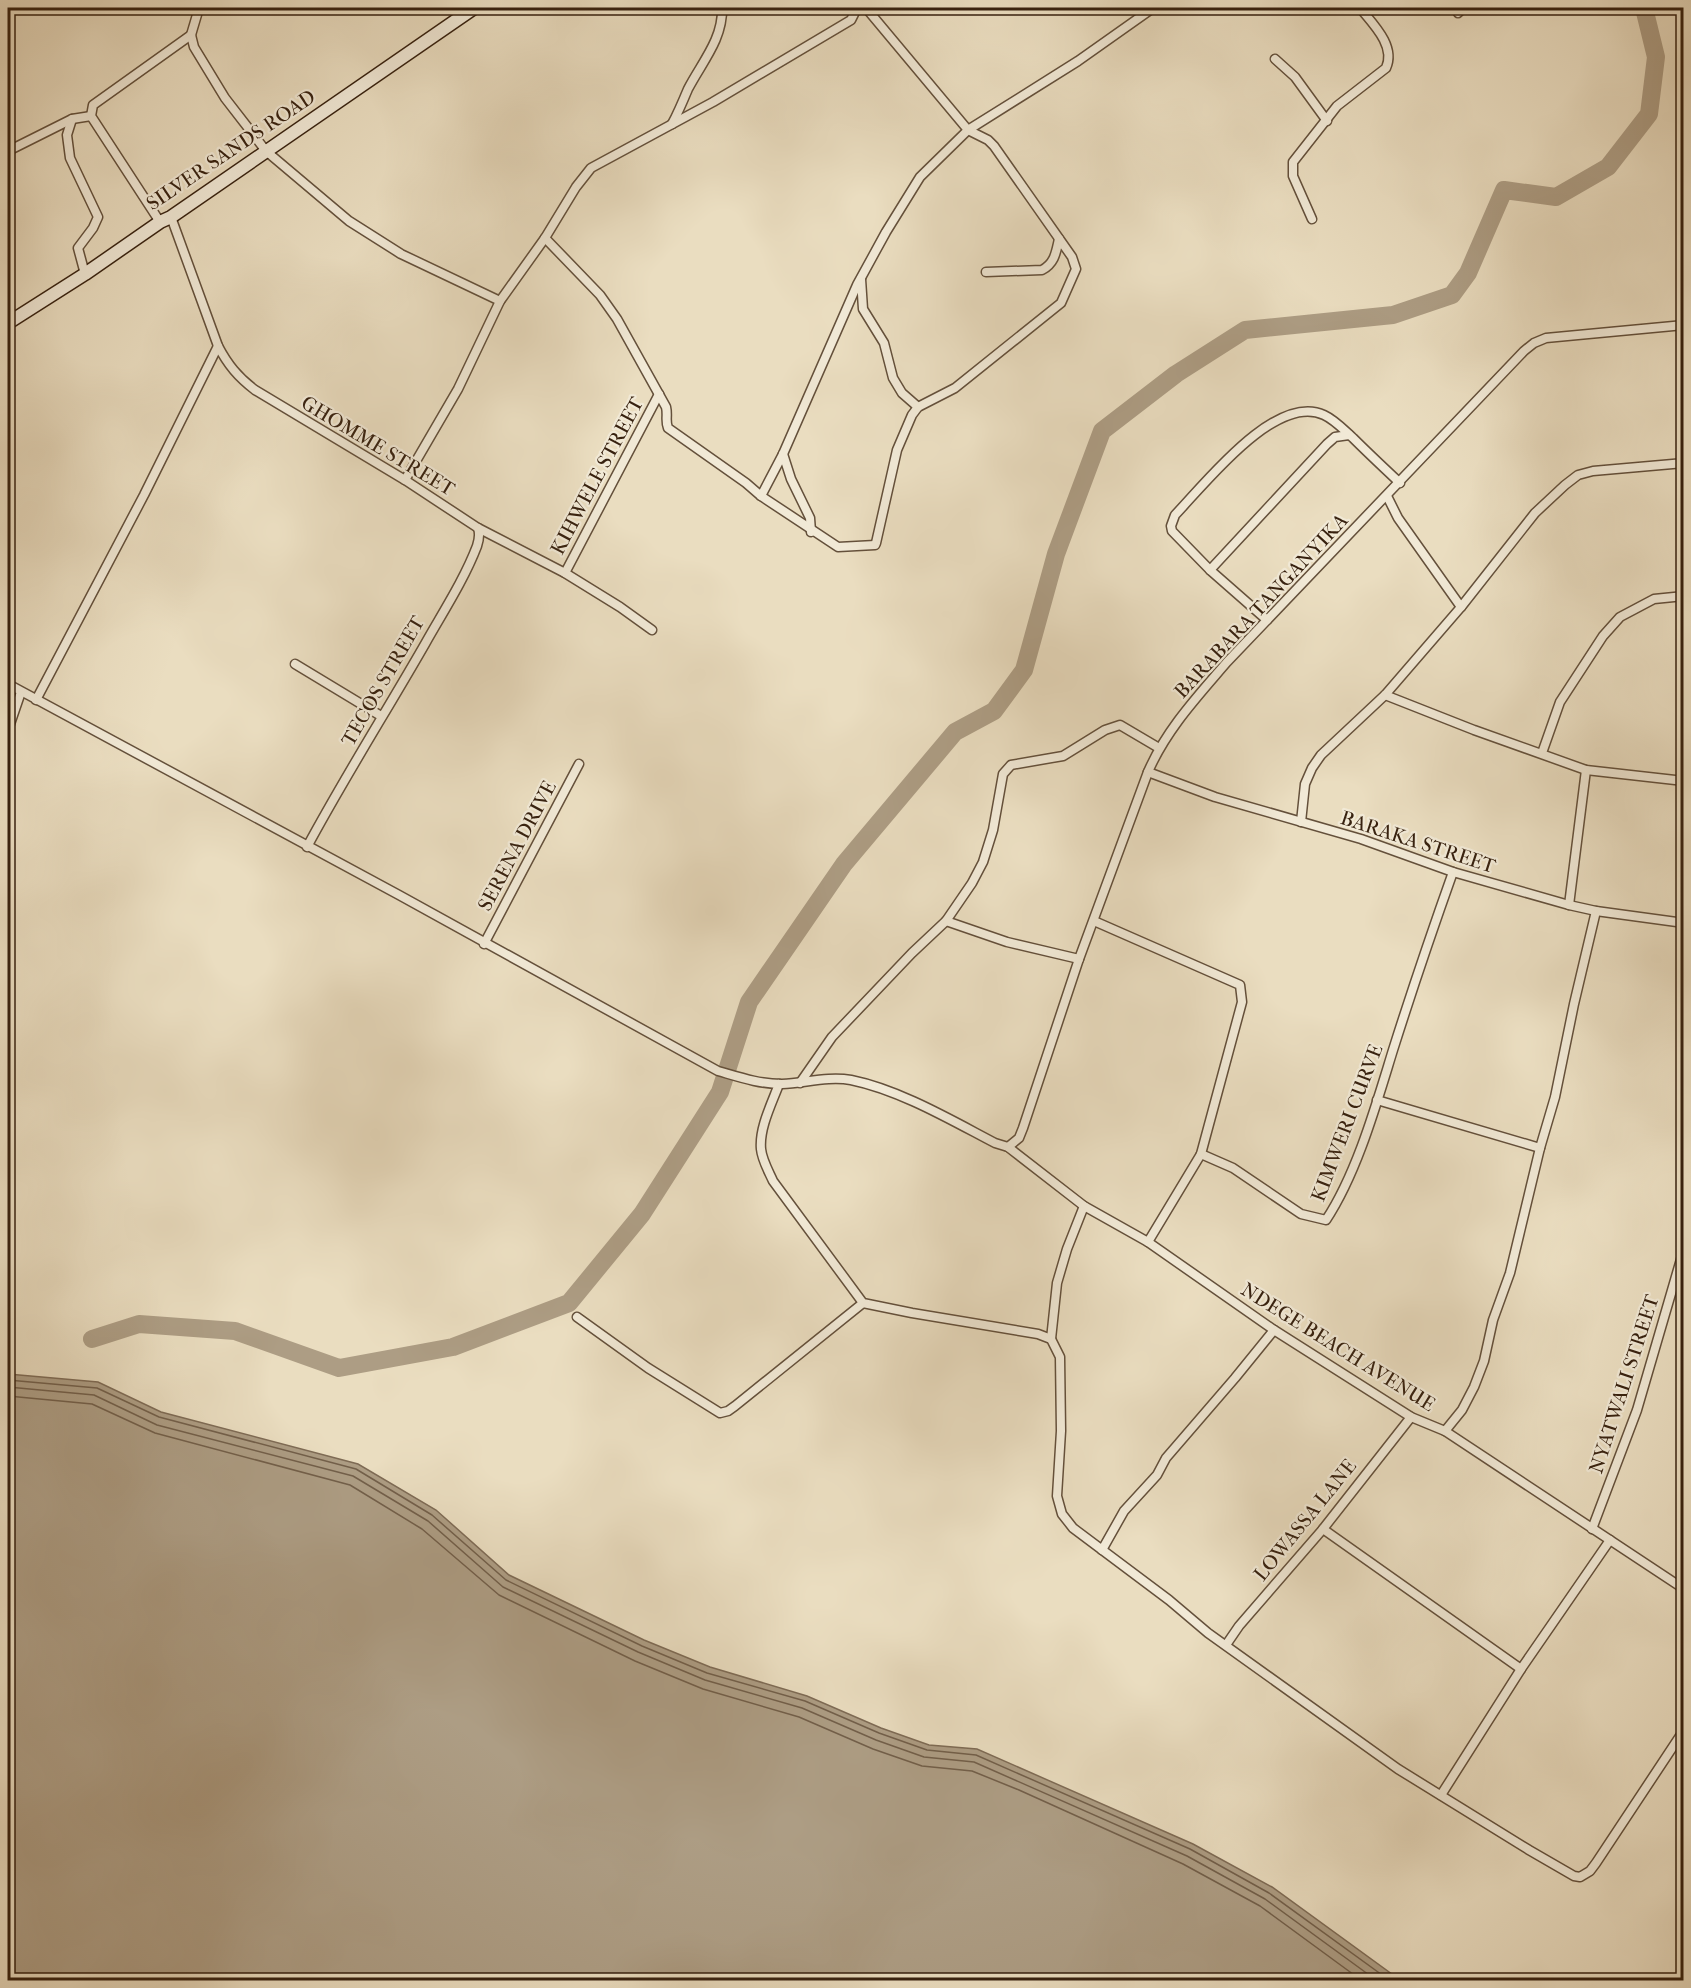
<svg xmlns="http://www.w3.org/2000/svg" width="1691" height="1988" viewBox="0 0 1691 1988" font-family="'IM FELL French Canon',serif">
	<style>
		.water { fill: #ad9d84; stroke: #7e6b55; stroke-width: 1.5 }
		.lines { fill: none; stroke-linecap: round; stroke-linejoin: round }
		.shore { stroke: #725f4a; stroke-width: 1.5 }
		.river { stroke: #ad9d84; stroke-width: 18 }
		.street-casing { stroke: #64503b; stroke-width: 11 }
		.secondary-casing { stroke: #37210f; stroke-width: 15 }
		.street { stroke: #f1e9d6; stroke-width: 8 }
		.secondary { stroke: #f1e9d6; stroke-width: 12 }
		.labels { text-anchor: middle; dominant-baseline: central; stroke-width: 4.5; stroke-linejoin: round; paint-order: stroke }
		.street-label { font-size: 20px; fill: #37210f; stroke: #f1e9d6 }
	</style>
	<rect width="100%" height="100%" fill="#eaddc0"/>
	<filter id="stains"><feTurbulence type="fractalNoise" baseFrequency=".00333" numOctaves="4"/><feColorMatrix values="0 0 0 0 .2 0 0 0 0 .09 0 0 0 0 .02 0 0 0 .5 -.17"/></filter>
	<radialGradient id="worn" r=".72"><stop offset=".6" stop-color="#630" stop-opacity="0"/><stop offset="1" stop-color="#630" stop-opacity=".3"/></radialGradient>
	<!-- water -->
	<polygon class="water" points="8,1374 98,1382 161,1412 358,1464 436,1510 509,1575 644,1640 710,1667 807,1696 881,1728 929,1745 977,1749 1193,1844 1272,1887 1400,1980 8,1980"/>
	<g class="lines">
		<!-- shore -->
		<g class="shore">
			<polyline points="8,1380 97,1388 159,1417 356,1469 432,1515 506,1580 642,1646 707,1673 805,1701 879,1733 927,1750 976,1755 1190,1849 1269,1893 1389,1980"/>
			<polyline points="8,1387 94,1395 157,1425 353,1476 428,1521 503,1587 638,1652 705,1680 802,1708 876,1740 924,1757 974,1762 1187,1856 1265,1899 1376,1980"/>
			<polyline points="8,1396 92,1404 155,1433 350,1485 422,1529 499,1595 635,1661 703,1689 799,1717 873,1749 922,1766 972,1771 1019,1790 1183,1864 1260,1906 1361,1980"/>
		</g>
		<!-- river -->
		<polyline class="river" points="92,1339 139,1324 235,1331 339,1368 453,1347 569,1303 642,1214 720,1092 749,1002 844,864 955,732 994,711 1024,670 1056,554 1102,431 1176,374 1245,330 1393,315 1452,295 1468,273 1504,190 1556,197 1608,167 1649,114 1656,57 1644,8"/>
		<!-- street casing -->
		<g class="street-casing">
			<g id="street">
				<polyline points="199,8 191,35 194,47 225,98 266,151 349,221 401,254 500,301"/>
				<polyline points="866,8 968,130 988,140 994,146 1072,257 1076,269 1061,303 955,388 918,407 912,415 897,450 876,543"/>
				<polyline points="1458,13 1463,8"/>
				<polyline points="1275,59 1295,77 1327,121"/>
				<polyline points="72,119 67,135 70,158 98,217 93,228 78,248 85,274"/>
				<path d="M672,124C678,113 683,101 688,89C702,62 723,39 722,8"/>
				<polyline points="8,151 72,119 91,116"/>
				<path d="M171,217L218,346C228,365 238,377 255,390L405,480L478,528L565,573L620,607L652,630"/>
				<path d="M1312,219L1293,176V162L1337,106L1386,68C1396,46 1373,24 1360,8"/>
				<polyline points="160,222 91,116 93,105 191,35"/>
				<path d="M545,238L600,295L617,319L666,407C668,415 665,421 668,428L746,483L761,496L838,547L875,545"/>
				<path d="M986,272L1042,270C1055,263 1056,252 1059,239"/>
				<polyline points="861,279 863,309 884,343 893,378 902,393 918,407"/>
				<polyline points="1682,325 1684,341"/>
				<polyline points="783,454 791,479 810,518 811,532"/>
				<polyline points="405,480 458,389 500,301 545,238 576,187 591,168 713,102 851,20 857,8"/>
				<polyline points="761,496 783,454 857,285 886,232 920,177 968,130 1078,61 1153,8"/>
				<polyline points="1387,496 1398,518 1461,607"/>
				<polyline points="1210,570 1327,444 1335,437 1349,435"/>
				<polyline points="565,573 659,394"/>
				<path d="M1267,620L1210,570L1172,531L1171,526L1175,515C1204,485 1276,392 1324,415C1335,420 1344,430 1353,438C1368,453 1384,468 1400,483"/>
				<polyline points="295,664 381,716"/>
				<path d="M8,684L399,895L718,1071C739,1077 759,1084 782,1084C805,1083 828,1076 851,1080C900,1090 951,1120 995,1143L1008,1147L1084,1206L1148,1242L1274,1330L1411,1417L1445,1431L1684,1589"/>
				<polyline points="1385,695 1474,730 1586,770 1684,781"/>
				<polyline points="36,700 144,495 218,346"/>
				<polyline points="8,730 21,692"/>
				<polyline points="1542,753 1560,702 1603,636 1620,617 1654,599 1684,596"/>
				<polyline points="1148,772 1215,797 1361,839 1453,872 1569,905 1596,911 1684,923"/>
				<polyline points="1301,822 1305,784 1312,768 1321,755 1385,695 1461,607 1535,513 1565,485 1578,475 1593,471 1684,463"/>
				<path d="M307,847C344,778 386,712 425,644C443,612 464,580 477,546C479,540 480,534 478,528"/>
				<polyline points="1569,905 1586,770"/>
				<polyline points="946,921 1007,942 1079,959"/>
				<polyline points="1094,921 1240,985 1242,1002 1201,1154"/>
				<polyline points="484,944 579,764"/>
				<polyline points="800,1083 832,1037 912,953 946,921 972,883 983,862 993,830 1003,774 1011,765 1063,756 1105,730 1120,725 1159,748"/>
				<path d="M779,1084C772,1103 759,1128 761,1149C762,1160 769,1172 773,1181L863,1303L912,1313L1038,1334L1051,1339L1060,1357L1061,1431L1057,1496L1062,1514L1073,1528L1169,1600L1208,1633L1398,1769L1529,1850L1574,1876L1580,1877L1590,1871L1596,1863L1684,1730"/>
				<polyline points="1377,1100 1540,1148"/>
				<path d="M1008,1147L1019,1138L1023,1128L1079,959L1148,772C1166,730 1197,697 1227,662L1524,351L1534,343L1546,338L1684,325"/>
				<path d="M1148,1242L1201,1154L1233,1168L1301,1214L1326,1220C1357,1173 1376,1105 1393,1050C1412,990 1432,931 1453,872"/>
				<polyline points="577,1317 648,1368 720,1413 728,1411 735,1406 863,1303"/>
				<polyline points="1051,1339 1057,1283 1067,1249 1084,1206"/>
				<polyline points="1445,1431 1462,1410 1474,1387 1484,1361 1493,1320 1510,1273 1540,1148 1555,1097 1574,1004 1596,911"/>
				<polyline points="1323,1529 1521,1669"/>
				<polyline points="1592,1529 1637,1410 1684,1249"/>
				<polyline points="1102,1550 1124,1511 1157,1475 1166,1458 1235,1378 1274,1330"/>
				<polyline points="1226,1645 1239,1626 1323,1529 1411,1417"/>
				<polyline points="1441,1795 1521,1669 1610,1540"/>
			</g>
		</g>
		<!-- secondary casing -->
		<g class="secondary-casing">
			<polyline id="secondary" points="8,323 85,274 160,222 171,217 474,8"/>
		</g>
		<!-- street -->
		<use href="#street" class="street"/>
		<!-- secondary -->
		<use href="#secondary" class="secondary"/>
	</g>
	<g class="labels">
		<!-- street labels -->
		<g class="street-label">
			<text transform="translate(231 150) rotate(-34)">SILVER SANDS ROAD</text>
			<text transform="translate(378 446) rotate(31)">GHOMME STREET</text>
			<text transform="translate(597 476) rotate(-62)">KIHWELE STREET</text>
			<text transform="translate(1261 606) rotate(-47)">BARABARA TANGANYIKA</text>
			<text transform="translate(383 681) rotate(-60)">TECOS STREET</text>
			<text transform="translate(1418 842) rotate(18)">BARAKA STREET</text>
			<text transform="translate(517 846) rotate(-62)">SERENA DRIVE</text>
			<text transform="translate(1347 1123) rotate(-69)">KIMWERI CURVE</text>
			<text transform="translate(1338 1347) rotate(32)">NDEGE BEACH AVENUE</text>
			<text transform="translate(1624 1384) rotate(-72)">NYATWALI STREET</text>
			<text transform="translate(1305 1520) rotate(-51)">LOWASSA LANE</text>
		</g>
	</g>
	<!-- margin -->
	<rect width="1691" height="1988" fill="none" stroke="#eaddc0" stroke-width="30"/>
	<rect x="9" y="9" width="1673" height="1970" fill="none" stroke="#37210f" stroke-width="3"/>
	<rect x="15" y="15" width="1661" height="1958" fill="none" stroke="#37210f" stroke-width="1.5"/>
	<rect width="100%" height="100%" filter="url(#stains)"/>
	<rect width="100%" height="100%" fill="url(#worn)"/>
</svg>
